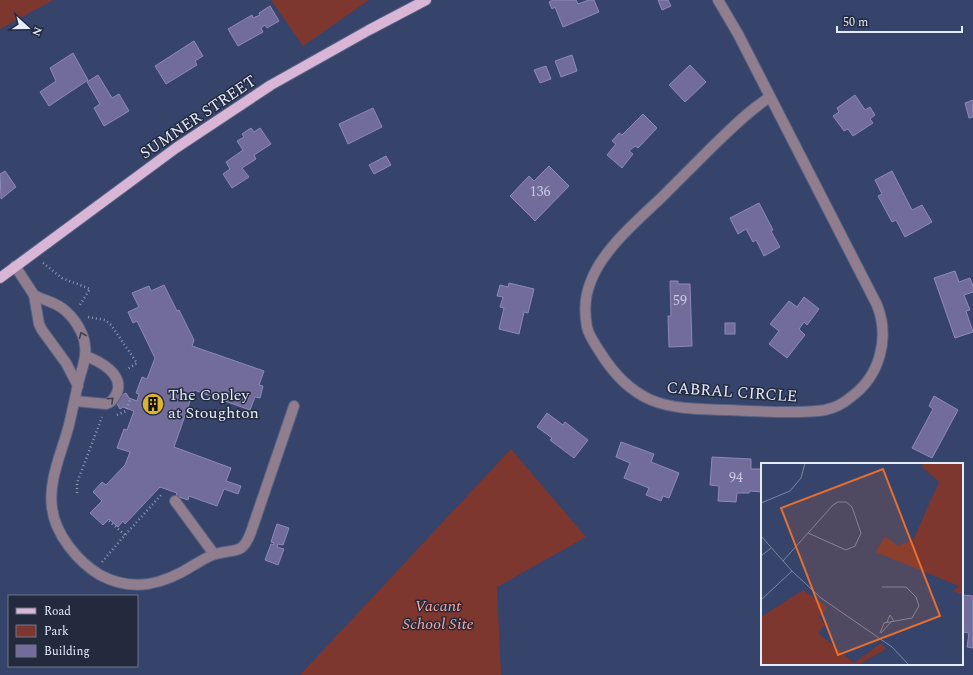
<svg xmlns="http://www.w3.org/2000/svg" width="973" height="675" viewBox="0 0 973 675" font-family="Spectral,serif">
	<style>
		.green { fill: #7e372e }
		.building { fill: #716c99; stroke: #8f8ab8 }
		.lines { fill: none; stroke-linecap: round; stroke-linejoin: round }
		.minor-casing { stroke: #556185; stroke-width: 12 }
		.major-casing { stroke: #556185; stroke-width: 12 }
		.path { stroke: #909ab7; stroke-width: 2.5; stroke-dasharray: 1 3; stroke-linecap: butt }
		.minor { stroke: #907e8e; stroke-width: 10 }
		.major { stroke: #d9b6d5; stroke-width: 10 }
		.oneway { stroke: #3f3f51 }
		.labels { text-anchor: middle; dominant-baseline: central; stroke-width: 3; stroke-linejoin: round; paint-order: stroke }
		.number-label { font-size: 14px; fill: #c7cbe5 }
		.street-label { font-size: 16px; fill: #e4ebfe; stroke: #242a3d }
		.poi-label { font-size: 16px; fill: #e4ebfe; stroke: #242a3d; text-anchor: start }
		.park-label { font-size: 16px; font-style: italic; fill: #ffa698; stroke: #242a3d }
		.inset-road { fill: none; stroke: #7c86a5; stroke-width: 1 }
		.view { fill: #e76f30; fill-opacity: 0.15; stroke: #e76f30; stroke-width: 2 }
		.inset-edge { fill: none; stroke: #e4ebfe; stroke-width: 2 }
	</style>
	<rect width="100%" height="100%" fill="#36436a"/>
	<!-- green -->
	<g class="green">
		<polygon points="0,0 53,0 0,29"/>
		<polygon points="271,0 369,0 303,46"/>
		<polygon points="511,449 586,537 497,587 501,675 300,675"/>
	</g>
	<!-- building -->
	<g class="building">
		<polygon points="553,0 576,0 578,4 589,0 594,0 599,12 563,27 555,7 552,9 549,2"/>
		<polygon points="658,0 668,0 671,6 662,10"/>
		<polygon points="270,6 279,21 267,28 265,25 261,28 263,32 238,46 228,29 252,15 253,18 260,15 259,13"/>
		<polygon points="194,41 203,56 195,61 197,65 166,84 155,66"/>
		<polygon points="73,53 88,80 49,106 40,92 56,81 50,68"/>
		<polygon points="572,55 577,71 561,77 555,61"/>
		<polygon points="690,65 706,82 685,102 669,85"/>
		<polygon points="546,66 551,79 540,83 534,70"/>
		<polygon points="98,75 112,98 119,94 129,111 104,126 94,108 100,104 87,82"/>
		<polygon points="855,95 865,110 870,107 875,115 870,119 873,123 853,136 848,129 844,131 833,116 839,112 837,108"/>
		<polygon points="973,100 973,117 969,118 965,103"/>
		<polygon points="373,108 382,127 348,144 339,124"/>
		<polygon points="643,114 657,128 638,148 635,146 629,151 633,154 622,168 607,155 616,144 612,141 619,133 622,135"/>
		<polygon points="251,128 254,132 260,128 271,144 254,155 256,159 242,168 249,177 232,188 223,174 230,169 226,162 243,150 237,141 244,137 242,134"/>
		<polygon points="386,156 391,165 374,174 369,165"/>
		<polygon points="549,166 569,186 535,221 510,196 529,176 534,181"/>
		<polygon points="5,171 16,187 1,199 0,174"/>
		<polygon points="892,171 912,210 922,205 932,222 905,237 896,220 892,222 878,196 882,194 875,180"/>
		<polygon points="759,203 773,230 771,231 780,247 764,256 756,240 753,242 746,229 738,234 730,218"/>
		<polygon points="955,271 959,282 970,278 973,286 973,292 964,295 970,310 966,311 973,332 955,338 934,278"/>
		<polygon points="670,281 678,281 678,284 690,284 692,346 669,347 668,316 671,316"/>
		<polygon points="509,283 534,289 528,313 524,312 519,334 499,329 504,308 500,307 503,297 497,296 500,285 508,287"/>
		<polygon points="164,285 177,311 179,310 194,340 192,346 264,371 259,385 263,386 260,398 255,397 250,410 194,390 174,447 231,468 226,481 241,486 238,494 224,489 217,506 189,496 188,500 176,496 177,493 160,487 125,524 123,521 118,527 109,519 103,525 90,513 102,501 93,492 102,482 106,485 125,465 130,452 117,448 124,429 127,430 134,411 123,407 120,409 114,399 126,393 129,398 137,401 139,394 136,393 142,377 147,379 155,358 137,321 133,323 128,312 139,307 132,293 149,286 151,291"/>
		<polygon points="804,297 819,309 807,325 804,322 799,329 805,335 787,358 769,344 779,331 770,324 789,301 797,307"/>
		<rect x="725" y="323" width="10" height="11"/>
		<polygon points="934,396 958,410 932,458 912,448 933,409 929,406"/>
		<polygon points="547,413 563,425 565,422 588,440 574,458 550,440 552,438 537,427"/>
		<polygon points="621,442 654,454 651,462 679,473 669,498 663,496 661,501 646,495 649,488 624,478 630,463 616,457"/>
		<polygon points="712,457 751,459 751,469 762,469 762,492 750,491 749,493 737,493 736,502 718,501 719,486 710,485"/>
		<polygon points="277,524 289,528 283,545 278,544 277,547 284,549 278,565 265,560 271,544 273,545 274,543 271,542"/>
		<polygon points="962,595 973,596 973,648 967,647 969,633 962,632"/>
	</g>
	<g class="lines">
		<!-- minor casing -->
		<g class="minor-casing">
			<g id="minor">
				<path d="M718,0L738,34L877,305C890,338 880,376 851,397C844,403 835,408 825,410C813,412 799,412 786,412C767,412 748,411 729,410C703,409 675,410 651,400C628,390 613,373 600,352C595,344 589,336 587,327C584,311 585,295 591,281C603,249 638,220 662,197C679,180 696,163 713,146C731,129 748,111 770,97"/>
				<polyline points="15,266 34,295 39,324 42,330 66,363 78,386"/>
				<path d="M34,295C43,300 54,302 62,308C73,316 84,332 85,346C87,359 81,371 78,384C75,398 72,412 69,425C62,452 48,480 52,508C55,534 78,562 100,575C134,593 164,584 194,565C201,561 208,556 216,554C235,548 242,556 251,532L294,406"/>
				<path d="M75,401L106,404C111,403 114,399 117,393C124,374 100,361 85,356"/>
				<polyline points="175,501 214,554"/>
			</g>
		</g>
		<!-- major casing -->
		<g class="major-casing">
			<polyline id="major" points="0,278 176,148 271,85 369,30 426,0"/>
		</g>
		<!-- path -->
		<g class="path">
			<polyline points="43,263 62,278 90,289 80,305"/>
			<polyline points="88,317 105,320 111,325 137,363 126,370"/>
			<polyline points="117,415 126,411 130,400"/>
			<polyline points="77,493 77,483 102,417"/>
			<polyline points="109,521 125,535"/>
			<polyline points="102,562 125,535 162,494"/>
		</g>
		<!-- minor -->
		<use href="#minor" class="minor"/>
		<!-- major -->
		<use href="#major" class="major"/>
	</g>
	<!-- one-way arrows -->
	<defs><path id="oneway-chevron" d="M-2-3.5L2.5 0L-2 3.5" fill="none" stroke-width="1.6" stroke-linecap="round" stroke-linejoin="round"/></defs>
	<g class="oneway">
		<use href="#oneway-chevron" transform="translate(82 335) rotate(-112)"/>
		<use href="#oneway-chevron" transform="translate(111 400) rotate(-43)"/>
	</g>
	<!-- icons -->
	<defs>
		<g id="building-disc" transform="scale(1.15)"><circle r="9.5" fill="#dcb233" stroke="#242a3d"/><path d="M-4-6H4V6H1V3H-1V6H-4ZM-2.5-4.3h1.7v1.8h-1.7ZM.8-4.3h1.7v1.8H.8ZM-2.5-1h1.7V.8h-1.7ZM.8-1h1.7V.8H.8Z" fill="#111"/></g>
	</defs>
	<g fill-rule="evenodd">
		<use href="#building-disc" x="153" y="404"/>
	</g>
	<g class="labels">
		<!-- number labels -->
		<g class="number-label">
			<text x="540" y="191">136</text>
			<text x="680" y="300">59</text>
			<text x="736" y="477">94</text>
		</g>
		<!-- street labels -->
		<g class="street-label">
			<text transform="translate(198 117) rotate(-34)">SUMNER STREET</text>
			<text transform="translate(732 392) rotate(4)">CABRAL CIRCLE</text>
		</g>
		<!-- poi labels -->
		<g class="poi-label">
			<text x="168" y="395">The Copley<tspan x="168" dy="18">at Stoughton</tspan></text>
		</g>
		<!-- park labels -->
		<g class="park-label">
			<text x="438" y="606">Vacant<tspan x="438" dy="18">School Site</tspan></text>
		</g>
	</g>
	<!-- overview -->
	<g transform="translate(761 463)">
		<rect width="202" height="202" fill="#36436a"/>
		<path d="M163,0H202V132L192,128L198,123L115,89L124,73L137,83L152,77L178,19L160,3ZM42,127L66,144L58,154L64,162L57,170L93,200L120,180L125,186L97,202H0V154Z" fill="#7e372e"/>
		<path class="inset-road" d="M0,40L29,28L40,15L44,0M0,73L31,108L60,135L131,184L148,202M0,93L10,85M22,98L72,42L77,39H85L91,44L100,70L94,83L85,87L47,70M0,137L31,108M126,159L129,152L133,158M119,170L123,160L151,155L158,143L155,134L145,124H121M120,170L131,158"/>
		<path class="view" d="M122,6L179,153L77,192L20,45Z"/>
		<rect width="202" height="202" class="inset-edge"/>
	</g>
	<!-- legend -->
	<rect x="8" y="595" width="130" height="72" fill="#242a3d" stroke="#71778a"/>
	<rect x="16" y="608" width="20" height="6" fill="#d9b6d5" stroke="#71778a"/>
	<text x="44" y="615" font-size="12" fill="#e4ebfe">Road</text>
	<rect x="16" y="625" width="20" height="12" fill="#7e372e" stroke="#71778a"/>
	<text x="44" y="635" font-size="12" fill="#e4ebfe">Park</text>
	<rect x="16" y="645" width="20" height="12" fill="#716c99" stroke="#71778a"/>
	<text x="44" y="655" font-size="12" fill="#e4ebfe">Building</text>
	<!-- north arrow -->
	<g transform="translate(28 28) rotate(111)" stroke="#242a3d" stroke-width="3" paint-order="stroke">
	<path d="M0-3L7 15L0 10L-7 15Z" fill="#e4ebfe"/>
	<text y="-6" font-size="11" font-weight="bold" text-anchor="middle" fill="#e4ebfe">N</text>
	</g>
	<!-- scale -->
	<path d="M837 26v6h125v-6" fill="none" stroke="#e4ebfe" stroke-width="2"/>
	<text x="843" y="26" font-size="12" fill="#e4ebfe" stroke="#242a3d" stroke-width="3" paint-order="stroke">50 m</text>
</svg>
